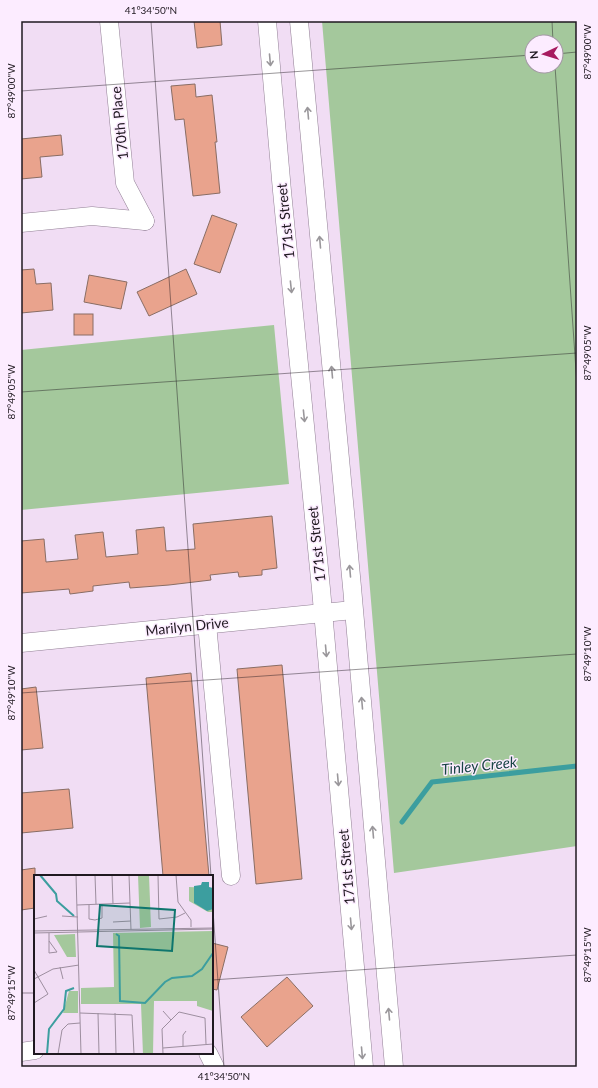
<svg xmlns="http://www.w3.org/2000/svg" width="598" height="1088" viewBox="0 0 598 1088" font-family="Lato,sans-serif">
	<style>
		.green { fill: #a4c89c; fill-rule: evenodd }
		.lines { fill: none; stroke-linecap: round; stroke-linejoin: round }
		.stream { stroke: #3c9e9f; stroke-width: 5 }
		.building { fill: #e9a38d; stroke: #896d64 }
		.minor-casing { stroke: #928095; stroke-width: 19 }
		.minor { stroke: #fff; stroke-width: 18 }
		.oneway { stroke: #9a979b }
		.ticks { fill: none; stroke: #1f1820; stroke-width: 1; stroke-opacity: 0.45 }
		.labels { text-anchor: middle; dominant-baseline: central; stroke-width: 3; stroke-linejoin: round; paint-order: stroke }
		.street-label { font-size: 14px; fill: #1f1820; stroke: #fcecff }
		.water-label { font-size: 15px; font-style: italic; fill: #194545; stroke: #fcecff }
		.inset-river { fill: none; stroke: #3c9e9f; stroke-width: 2 }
		.inset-road { fill: none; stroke: #9d8e9f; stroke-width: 1 }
		.view { fill: #0f766e; fill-opacity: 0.15; stroke: #0f766e; stroke-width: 2 }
		.inset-edge { fill: none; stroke: #1f1820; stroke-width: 2 }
		.neatline { fill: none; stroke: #1f1820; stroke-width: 1.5 }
		.ticks-label { font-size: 10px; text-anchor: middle; fill: #1f1820 }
	</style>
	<rect width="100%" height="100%" fill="#f1ddf4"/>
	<!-- green -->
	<g class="green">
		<path d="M322,21H577V846L394,873ZM532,42H556V66H532Z"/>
		<polygon points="274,325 289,484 21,510 21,350"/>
	</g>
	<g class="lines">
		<!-- stream -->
		<polyline class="stream" points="402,822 432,782 577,766"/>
	</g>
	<!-- building -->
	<g class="building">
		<polygon points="194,21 220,21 222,45 197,48"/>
		<polygon points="195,84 196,97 212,95 217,142 215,142 220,193 193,196 184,119 175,120 171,86"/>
		<polygon points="61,135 63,155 40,157 42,177 21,179 21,139"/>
		<polygon points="212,215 237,224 220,273 194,264"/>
		<polygon points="34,269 36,284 51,283 53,310 21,313 21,270"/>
		<polygon points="186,269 197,294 149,316 137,292"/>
		<polygon points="89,275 127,282 121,309 84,302"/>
		<rect x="74" y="314" width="19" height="21"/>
		<polygon points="272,516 277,568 262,570 262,575 239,577 238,572 210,575 211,580 169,585 130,588 129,582 93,586 93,591 70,594 69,589 21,593 21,541 44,539 46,562 78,559 75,535 103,532 106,557 138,554 136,530 164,527 166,551 195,549 193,524"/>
		<polygon points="282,665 302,879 256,884 237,669"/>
		<polygon points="191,673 209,876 163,876 146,678"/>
		<polygon points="36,687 43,748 21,750 21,689"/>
		<polygon points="69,789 73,828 21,833 21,793"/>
		<polygon points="35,868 35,908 21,910 21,870"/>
		<polygon points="212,943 228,947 217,990 212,989"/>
		<polygon points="287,977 313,1006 267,1047 241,1017"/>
	</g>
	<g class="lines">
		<!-- minor casing -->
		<g class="minor-casing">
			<g id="minor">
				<polyline points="109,21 125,183 145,221"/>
				<polyline points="267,21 282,191 321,589 364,1067"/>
				<polyline points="299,21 352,587 394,1067"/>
				<polyline points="21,223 92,216 145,221"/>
				<polyline points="207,624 231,876"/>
				<polyline points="21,643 353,610"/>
				<polyline points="21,1052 35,1050"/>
				<polyline points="208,1053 215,1067"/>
			</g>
		</g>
		<!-- minor -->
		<use href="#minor" class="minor"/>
	</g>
	<!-- one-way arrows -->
	<defs><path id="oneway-shaft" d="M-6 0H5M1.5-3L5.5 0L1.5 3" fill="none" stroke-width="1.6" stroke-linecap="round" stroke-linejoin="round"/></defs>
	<g class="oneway">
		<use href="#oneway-shaft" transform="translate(270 60) rotate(85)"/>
		<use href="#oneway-shaft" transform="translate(308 113) rotate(-95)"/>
		<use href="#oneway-shaft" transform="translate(320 242) rotate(-95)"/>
		<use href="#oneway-shaft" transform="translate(291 287) rotate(84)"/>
		<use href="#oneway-shaft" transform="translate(332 372) rotate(-95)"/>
		<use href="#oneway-shaft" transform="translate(304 416) rotate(84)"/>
		<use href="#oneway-shaft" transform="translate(350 571) rotate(-95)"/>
		<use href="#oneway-shaft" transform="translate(326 651) rotate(85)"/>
		<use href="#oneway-shaft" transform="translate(362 703) rotate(-95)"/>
		<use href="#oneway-shaft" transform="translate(338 780) rotate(85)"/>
		<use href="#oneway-shaft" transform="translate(373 832) rotate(-95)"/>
		<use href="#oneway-shaft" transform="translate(351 924) rotate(85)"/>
		<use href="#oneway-shaft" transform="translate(389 1014) rotate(-95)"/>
		<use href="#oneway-shaft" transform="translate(362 1053) rotate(85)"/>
	</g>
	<!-- ticks -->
	<path class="ticks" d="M151,21L211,876M552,21L553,42M556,54L577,52M555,66L577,385M21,91L532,55M21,392L577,353M21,693L577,654M212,896L224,1067M212,980L577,955M21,993H35"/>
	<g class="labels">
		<!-- street labels -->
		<g class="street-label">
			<text transform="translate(119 123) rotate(-96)">170th Place</text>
			<text transform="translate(285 221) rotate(-96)">171st Street</text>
			<text transform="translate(316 544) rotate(-96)">171st Street</text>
			<text transform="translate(187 626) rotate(-6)">Marilyn Drive</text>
			<text transform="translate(346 867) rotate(-95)">171st Street</text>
		</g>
		<!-- water labels -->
		<g class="water-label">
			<text transform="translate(479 765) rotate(-6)">Tinley Creek</text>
		</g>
	</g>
	<!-- overview -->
	<g transform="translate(34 875)">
		<rect width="179" height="179" fill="#f1ddf4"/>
		<path d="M104,0H115L117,52L106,53ZM155,12L179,13V37H174L155,26ZM179,56V136L163,131V126H120L119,179H109L107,129H47V113L80,112L79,58ZM41,59L42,82H33L20,60ZM35,116H44V138H29Z" fill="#a4c89c"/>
		<path d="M168,7H175V12L179,13V34L173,36L160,28V11L167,10Z" fill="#3c9e9f"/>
		<path class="inset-river" d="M6,0L22,19L23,26L40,41M82,59L85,61L86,126L111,128L131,107L138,103L158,101L168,94L179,78M13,179L15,154L30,134L32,116L40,113"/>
		<path class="inset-road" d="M42,0L47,179M61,0L62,29M78,0L79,29M95,0L97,55M124,0L125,44L143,42L151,38M142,0L144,27L157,45V52M43,30L96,28M55,30V44L61,45L68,43V29M28,41L44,42M0,44L13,41M79,47L97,46M0,56L179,53M0,58L179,54M15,58V78L23,77L15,66M26,92L29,104M0,95L14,119L0,128M0,104L19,94L45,90M129,136L137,145M46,138L98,140L100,179M64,138L65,179M81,138L82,179M149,172V160L152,156M129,173L179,169M24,179L28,155L34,149L46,148M129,179L128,154L145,137L171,143L172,169"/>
		<path class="view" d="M66,30L141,35L138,76L63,71Z"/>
		<rect width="179" height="179" class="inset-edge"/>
	</g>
	<!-- border -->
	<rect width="598" height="1088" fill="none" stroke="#fcecff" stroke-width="44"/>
	<!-- north arrow -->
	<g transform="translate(544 54) rotate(266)"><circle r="19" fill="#fcecff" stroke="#a497a6"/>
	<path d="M0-3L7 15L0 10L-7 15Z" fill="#a71b60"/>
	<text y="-6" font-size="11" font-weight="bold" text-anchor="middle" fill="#1f1820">N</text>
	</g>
	<rect x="22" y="22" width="554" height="1044" class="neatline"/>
	<g class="ticks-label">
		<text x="151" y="14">41°34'50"N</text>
		<text transform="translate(587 52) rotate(-90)" y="4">87°49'00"W</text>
		<text transform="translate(11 91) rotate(-90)" y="4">87°49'00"W</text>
		<text transform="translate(587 353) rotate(-90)" y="4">87°49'05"W</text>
		<text transform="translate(11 392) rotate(-90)" y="4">87°49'05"W</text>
		<text transform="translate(587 654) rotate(-90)" y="4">87°49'10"W</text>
		<text transform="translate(11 693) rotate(-90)" y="4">87°49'10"W</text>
		<text transform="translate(587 955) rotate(-90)" y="4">87°49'15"W</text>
		<text transform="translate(11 993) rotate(-90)" y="4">87°49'15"W</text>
		<text x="224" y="1080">41°34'50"N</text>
	</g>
</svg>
